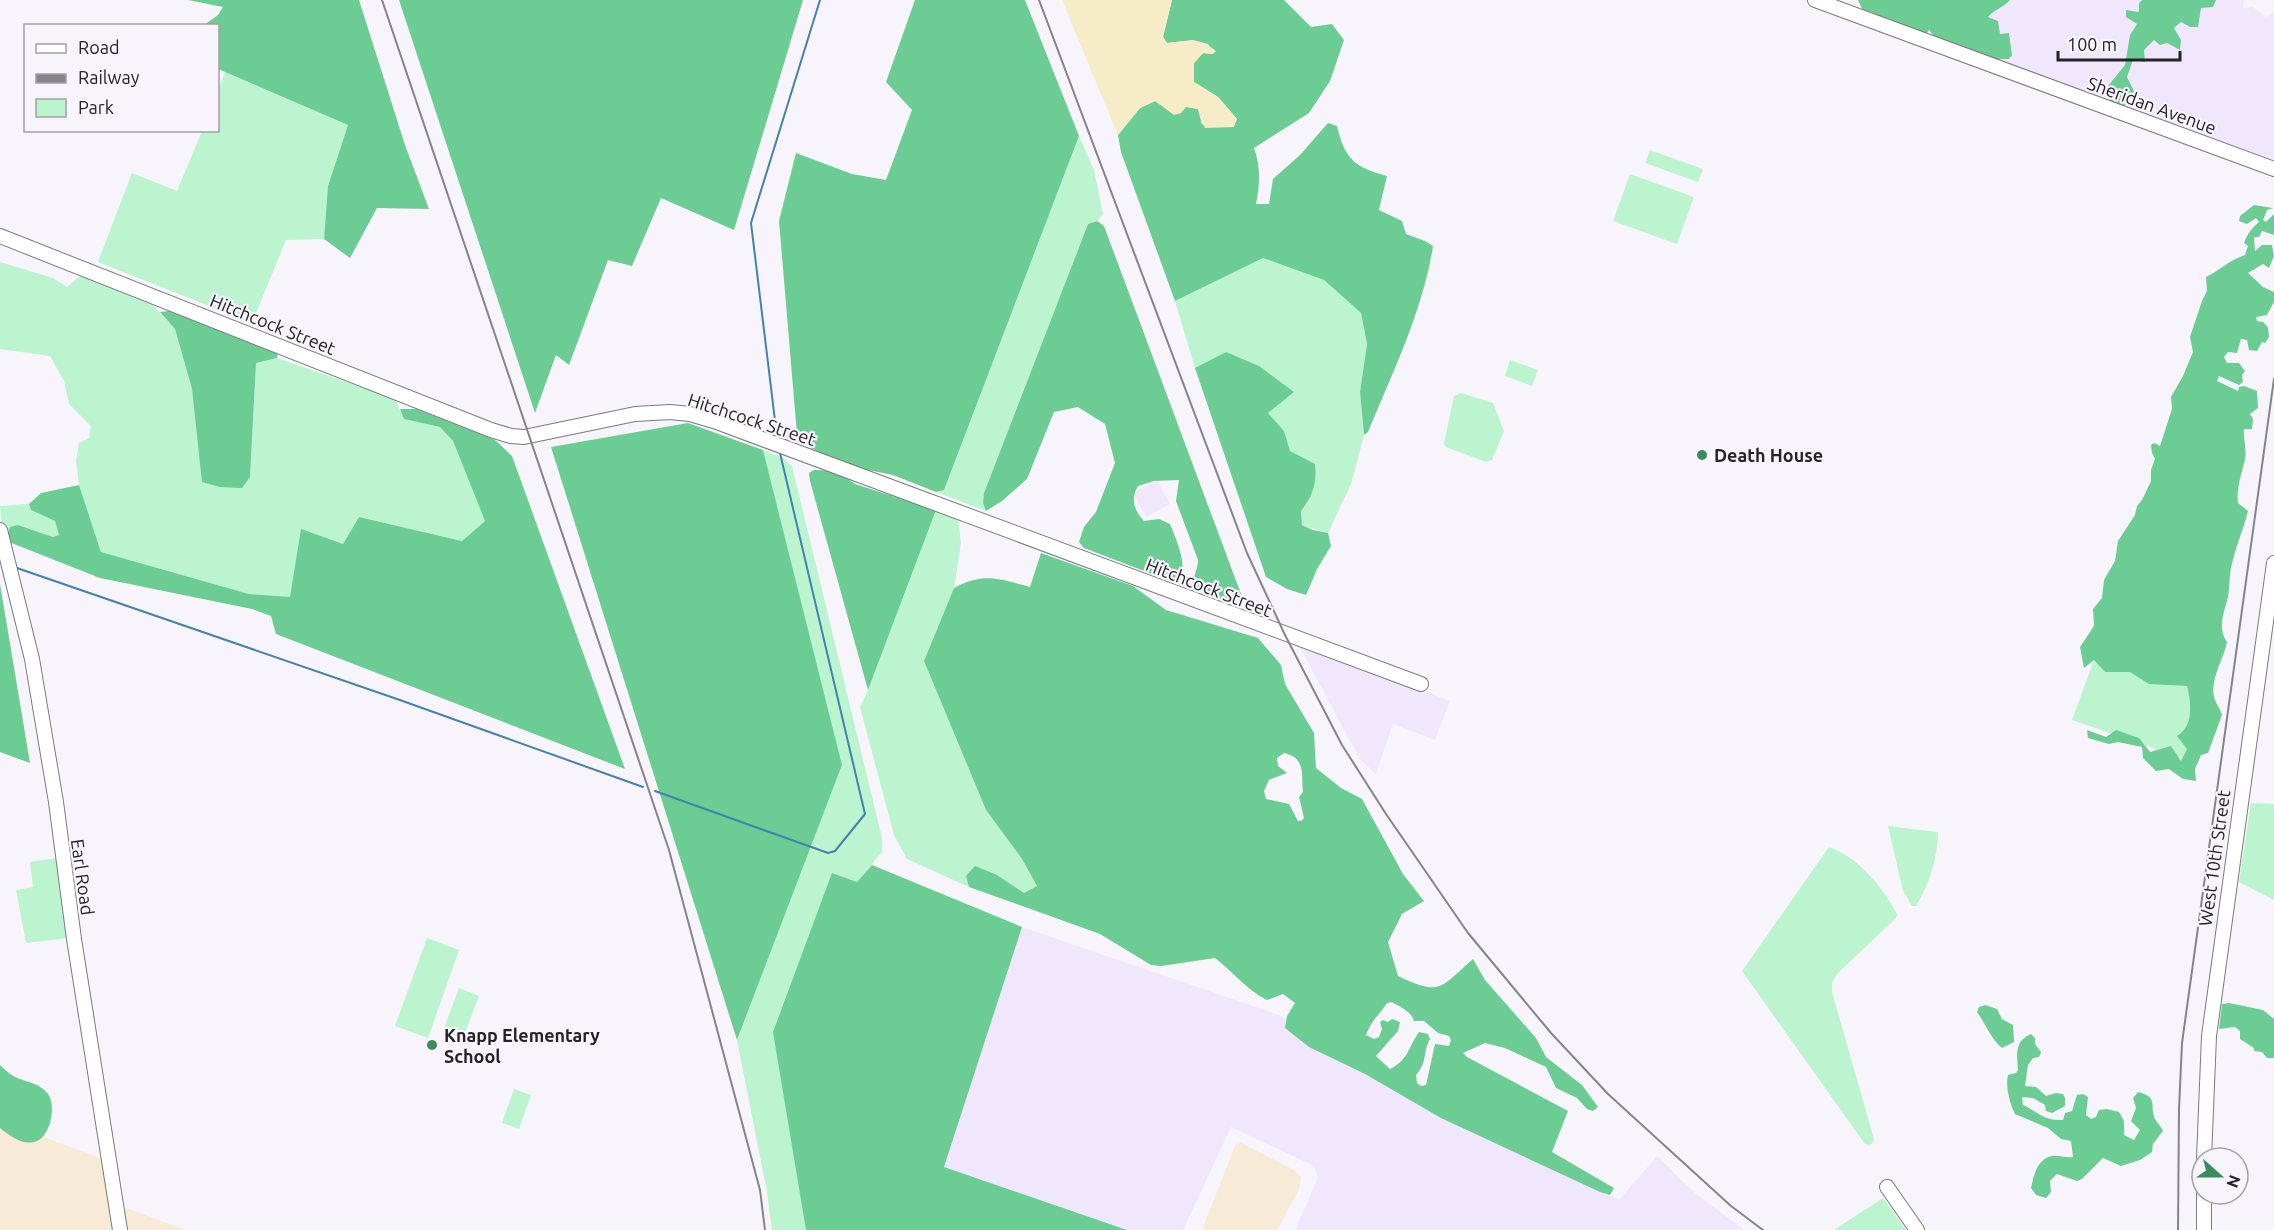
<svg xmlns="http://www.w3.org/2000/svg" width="2274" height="1230" viewBox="0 0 2274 1230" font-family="Ubuntu,sans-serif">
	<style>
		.commercial { fill: #f7ead6 }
		.industrial { fill: #f1e7fc }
		.green { fill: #bbf4cf }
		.forest { fill: #6bcd93; fill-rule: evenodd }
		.sand { fill: #f6ecc7 }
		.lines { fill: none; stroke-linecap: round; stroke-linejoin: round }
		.stream { stroke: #4482ae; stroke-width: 2 }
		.secondary-casing { stroke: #7c7980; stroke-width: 16 }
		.secondary { stroke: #fff; stroke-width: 14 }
		.rail { stroke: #868489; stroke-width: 2 }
		.poi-dot { fill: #3a8c5d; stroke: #f7f4fc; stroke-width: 2 }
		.labels { text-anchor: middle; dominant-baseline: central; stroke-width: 4.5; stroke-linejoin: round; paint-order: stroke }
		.street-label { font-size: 18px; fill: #242325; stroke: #f7f4fc }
		.poi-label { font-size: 18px; font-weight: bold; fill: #242325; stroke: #f7f4fc; text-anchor: start }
	</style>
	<rect width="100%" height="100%" fill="#f7f4fc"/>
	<!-- commercial -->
	<g class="commercial">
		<polygon points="0,1121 103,1159 117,1230 0,1230"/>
		<polygon points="1241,1143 1294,1170 1301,1177 1299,1189 1277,1230 1202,1230 1233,1151 1236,1144"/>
		<polygon points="126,1208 186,1230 127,1230 124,1212"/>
	</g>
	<!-- industrial -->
	<g class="industrial">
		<polygon points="2010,0 2142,0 2139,3 2139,12 2127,10 2138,24 2130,35 2125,65 2108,86 2109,104 1994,59 2012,55 2012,41 2000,34 1987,18 1994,10 2004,7"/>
		<polygon points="2216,0 2244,0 2243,8 2253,7 2266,17 2274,12 2274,160 2124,106 2135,93 2127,77 2133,60 2154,40 2181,40 2174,29 2181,22 2190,27 2201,8 2213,7"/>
		<polygon points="1157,480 1170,504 1146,517 1133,492"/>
		<polygon points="1301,645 1450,701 1435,740 1393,724 1376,774 1360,759 1300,648"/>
		<polygon points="1022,927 1279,1015 1325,1051 1619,1200 1657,1156 1694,1192 1744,1230 1295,1230 1318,1178 1314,1166 1231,1127 1183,1230 1127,1230 944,1167"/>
	</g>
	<!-- green -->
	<g class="green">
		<polygon points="225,72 348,125 328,186 324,239 286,240 252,323 98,262 132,173 177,191 202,131 218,130 218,91"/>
		<polygon points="1079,136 1094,170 1103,214 1097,221 1088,224 984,493 983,503 986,511 936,492 944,490"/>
		<polygon points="1650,150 1703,169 1698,182 1645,163"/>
		<polygon points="1630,174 1694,197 1677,244 1613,221"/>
		<polygon points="1263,258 1324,280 1361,313 1367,344 1360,392 1364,435 1351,484 1328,533 1302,525 1301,511 1309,501 1302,459 1290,451 1284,431 1268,413 1294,392 1226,352 1195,368 1175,301"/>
		<polygon points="0,262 53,278 67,287 81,275 147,299 175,329 192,389 203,482 250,477 256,363 277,358 395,399 404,419 440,427 453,441 485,521 462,541 359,517 343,544 290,597 249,594 101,552 79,485 76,461 79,443 89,438 91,426 69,404 64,381 50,356 0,349"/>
		<polygon points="1510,360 1538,370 1532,386 1505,376"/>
		<polygon points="1461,393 1493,403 1504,431 1492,460 1486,462 1446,447 1444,444 1454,396"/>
		<polygon points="763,450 783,458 792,466 882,838 882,852 857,882 832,873 806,1230 772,1230 767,1192 737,1040 842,765"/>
		<polygon points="29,504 31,510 55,521 59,535 54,537 18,525 7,536 3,534 0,506"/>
		<polygon points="936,510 958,519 961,543 954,588 924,661 986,810 1022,859 1037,886 1024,893 997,875 966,876 969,887 907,859 894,835 860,707 868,690"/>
		<polygon points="2094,660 2105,672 2130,672 2149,683 2187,686 2191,713 2185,731 2187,749 2183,758 2072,720"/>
		<polygon points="2251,803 2274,804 2274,900 2239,882"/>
		<path d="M1888,826L1938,832C1938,857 1929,885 1916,906H1912L1903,891Z"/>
		<path d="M1829,847C1858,857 1883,887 1897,914L1896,918L1837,974L1832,983V992L1874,1139L1872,1144L1869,1145L1865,1144L1742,971Z"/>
		<polygon points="57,858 68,938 26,943 16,890 33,887 30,862"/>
		<polygon points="427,938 459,950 428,1038 395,1026"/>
		<polygon points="459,988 479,996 463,1038 443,1031"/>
		<polygon points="514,1089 531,1095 519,1129 502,1123"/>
		<polygon points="1883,1198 1906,1230 1834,1230"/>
	</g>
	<!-- forest -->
	<g class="forest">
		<polygon points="188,0 359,0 405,145 429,209 377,208 350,258 324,239 328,186 348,125 218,69 218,26 204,25 218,15 223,7"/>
		<polygon points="399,0 803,0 734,230 661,198 632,266 608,260 569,365 556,355 535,413"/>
		<polygon points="915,0 1025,0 1079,136 944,490 936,492 893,475 853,467 811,448 797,434 779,221 796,153 852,174 886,180 912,110 886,82"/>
		<path d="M1172,0H1284L1311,27L1332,24L1344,40L1330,81L1309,113L1254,148C1261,167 1260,185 1256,204H1269L1273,179L1300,155L1328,123L1337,126C1345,160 1355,167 1387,176L1379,210L1402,221L1406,234L1425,241L1433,246C1423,310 1393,372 1368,432L1364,435L1360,392L1367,344L1361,313L1324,280L1263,258L1175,301L1121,152L1118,135L1140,108L1155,101L1198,109L1202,125L1237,119L1218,97L1194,82V63L1203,53L1213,54L1208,44L1193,40L1167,43L1163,37Z"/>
		<path d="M1858,0H2010C2003,8 1995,9 1988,17L1998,21L2000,34L2009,33L2012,55L2009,59H1994L1967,51L1958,45L1936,39L1929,30L1924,37L1871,12L1863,11Z"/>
		<polygon points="2142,0 2216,0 2213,7 2201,8 2198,27 2190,27 2181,22 2174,28 2181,40 2180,50 2167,43 2160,45 2154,40 2144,50 2145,62 2133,60 2127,77 2135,93 2124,106 2109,104 2108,86 2125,65 2130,35 2137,24 2126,17 2126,10 2139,12 2139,3"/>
		<path d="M2254,205L2273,208L2267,210L2263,220L2266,222L2274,214V235L2262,231L2259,237H2254L2255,251L2262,245H2272L2274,256L2269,268L2263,264L2248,273L2263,287L2274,292V302L2267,315L2256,317L2257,321L2263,322L2268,327L2269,337L2265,343L2262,342L2257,351L2249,350L2247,340L2241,339L2237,353L2228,352L2224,357L2227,363H2239L2245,371L2242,375L2243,382L2239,385L2219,376L2217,381L2238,391L2239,387L2244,386L2257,391L2258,408L2250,414L2253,419L2252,429H2244C2243,438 2247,450 2245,459C2242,473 2236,488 2238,503L2248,511C2244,528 2237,543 2233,560C2229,572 2230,585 2228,597C2224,613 2217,628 2227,642C2224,659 2210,678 2214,697C2216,704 2220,708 2222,715L2208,753L2201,755L2195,769L2196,781L2183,779L2169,769L2156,771L2143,758L2142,747L2118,742L2109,744L2088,738L2087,730L2106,737L2116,730L2139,738L2150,752L2171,746L2181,761L2187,749L2177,736C2194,725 2191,704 2187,686L2149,684L2130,672H2105L2094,660L2084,668L2080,647L2094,626L2093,609L2102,598L2104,580L2115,561L2118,541L2135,515L2137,506L2142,500L2151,481V470L2155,459L2152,453L2151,445L2154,443L2160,446L2172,409L2171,397L2183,376L2193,352L2190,337L2202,301L2207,291L2206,277C2221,270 2227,261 2245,255L2248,246L2244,243C2247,234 2252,228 2259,222L2256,218L2247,224L2239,221L2240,216Z"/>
		<path d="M1097,221L1104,226L1241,594L1234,604L1205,594L1193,588C1192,579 1198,569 1198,560L1176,501L1179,480L1154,481L1138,486C1130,499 1134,510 1144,521L1159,519L1170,524C1176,539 1188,565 1180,580L1173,582L1084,548L1079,542L1084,527L1096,512L1115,463L1105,424L1078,407L1054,412L1027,479L1002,501L986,511L983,503L984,493L1088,224Z"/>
		<polygon points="169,311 278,352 277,358 256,363 250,477 242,488 220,487 202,482 192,389 175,329 160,312"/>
		<path d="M1226,352L1259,366L1294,392L1268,413L1284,431L1290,451L1315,464C1317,483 1313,496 1301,511L1302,525L1313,530L1328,533L1331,546L1317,569L1306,595L1287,589L1266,577L1195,368Z"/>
		<polygon points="400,409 416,409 495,440 512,456 625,769 276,634 271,616 252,609 100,578 9,542 7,536 10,527 18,525 53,537 59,535 55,521 31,510 29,504 41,493 79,485 101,552 249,594 290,597 301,529 343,544 359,517 462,541 485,521 453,441 440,427 404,419"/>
		<polygon points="688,423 763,450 842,765 737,1040 551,447"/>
		<path d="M814,470C828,469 844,475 855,484L936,510L868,690L810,481L809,473Z"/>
		<path d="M1041,553L1133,586L1166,610L1258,638L1281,665L1285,684L1314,733L1316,768L1341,788L1362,799L1403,874L1424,901L1402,914L1388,942L1398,976C1441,996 1439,989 1473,959L1485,980L1536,1038L1546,1057L1582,1085L1598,1107L1593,1111L1587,1109L1577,1098L1556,1088L1546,1067L1505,1048L1485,1043L1463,1053L1467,1057L1568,1111L1552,1152L1614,1188L1610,1195L1600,1192L1441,1118L1365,1074L1309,1047L1285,1028L1287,1016L1295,1003L1283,994L1267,1000C1247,990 1233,972 1215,958L1161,966L1151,965L1100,934L969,887L966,876L975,866L997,875L1024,893L1037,886L1022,859L986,810L924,661L954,588C984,572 999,579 1030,587ZM1284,753C1306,758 1301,773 1303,792L1299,797L1304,818L1301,821H1298L1289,804L1266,799L1264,791L1269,780L1287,773L1278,766L1277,758ZM1392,1002C1400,1007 1412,1012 1414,1021H1424L1438,1033L1449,1036L1451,1040L1449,1046L1435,1044L1426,1085L1421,1086L1417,1083L1416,1075C1428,1061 1422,1054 1430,1039L1428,1034L1419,1032C1409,1045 1409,1060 1390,1069L1376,1056L1398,1031L1400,1022L1392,1019L1388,1022L1383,1020L1380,1022L1382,1029L1379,1037L1374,1039L1366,1035C1373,1018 1378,1017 1387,1003Z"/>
		<polygon points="0,584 30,763 0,752"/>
		<polygon points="872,865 1022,927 944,1167 1127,1230 806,1230 773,1032 832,873 857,882"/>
		<polygon points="2229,1003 2263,1010 2274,1019 2274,1058 2267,1058 2262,1052 2254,1051 2254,1048 2240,1039 2240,1031 2235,1027 2219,1029 2222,1004"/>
		<path d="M1985,1005L1997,1009L2002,1019L2013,1025L2014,1042L2002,1048C1990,1038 1986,1024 1977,1012L1979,1007Z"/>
		<path d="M2031,1034L2035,1038V1044L2041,1052L2039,1057L2033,1058L2028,1065L2025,1086L2036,1087L2046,1096L2056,1093L2063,1094L2065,1098V1106L2052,1113L2046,1111L2045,1105L2033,1098L2022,1097L2023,1105C2040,1113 2043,1121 2063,1120L2065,1113L2072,1111L2077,1095L2083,1094L2088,1097L2086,1115L2091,1119L2096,1117L2099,1110L2107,1109L2119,1112L2124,1121V1135L2134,1140L2140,1130L2131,1121L2136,1108L2133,1098L2138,1092C2159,1097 2149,1105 2155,1119C2157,1123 2161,1126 2163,1131L2153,1144L2152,1152L2140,1160L2121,1166L2103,1158L2082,1179L2077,1181L2057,1174L2050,1181L2051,1192L2046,1198L2036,1195L2031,1188C2034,1175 2037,1159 2052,1156C2059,1155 2066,1158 2073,1157L2071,1141L2061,1139L2048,1128L2015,1114C2010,1104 2005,1086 2008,1075L2016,1073L2018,1070C2017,1055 2014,1041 2031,1034Z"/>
		<path d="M0,1065C4,1069 10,1074 15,1077C26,1082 40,1083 48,1094C57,1106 50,1139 34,1142C21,1145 9,1135 0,1128Z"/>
	</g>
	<!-- sand -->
	<path class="sand" d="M1062,0H1172L1163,37L1167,43C1186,41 1201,37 1216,51L1213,54L1203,53L1194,63V82L1218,97L1237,119L1234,127L1205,128L1198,109L1186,107L1181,113L1174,115L1155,101L1140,108L1118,135Z"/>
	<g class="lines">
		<!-- stream -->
		<g class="stream">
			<polyline points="777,437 751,223 820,0"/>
			<polyline points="14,567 397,699 643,787"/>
			<polyline points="655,791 828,853 835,851 865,814 780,453"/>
		</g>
		<!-- secondary casing -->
		<g class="secondary-casing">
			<g id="secondary">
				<polyline points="1815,0 2274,169"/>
				<polyline points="0,236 491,430 511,436 524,437 635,414 670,412 690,414 714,421 1421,684"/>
				<polyline points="0,530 32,659 56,802 74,939 120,1230"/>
				<polyline points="2204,1158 2209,1036 2274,563"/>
				<polyline points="1887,1187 1917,1230"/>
				<polyline points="2204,1194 2204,1230"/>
			</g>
		</g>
		<!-- secondary -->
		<use href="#secondary" class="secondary"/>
		<!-- rail -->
		<g class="rail">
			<polyline points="382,0 669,850 760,1190 765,1230"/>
			<polyline points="1039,0 1247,553 1285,635 1342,745 1386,814 1468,933 1551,1033 1608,1094 1731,1206 1763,1230"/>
			<polyline points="2178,1230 2179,1109 2182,1043 2274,379"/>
		</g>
	</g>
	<!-- markers -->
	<g class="poi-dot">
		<circle cx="1702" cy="455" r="6"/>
		<circle cx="432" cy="1045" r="6"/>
	</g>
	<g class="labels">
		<!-- street labels -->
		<g class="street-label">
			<text transform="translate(2152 105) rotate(20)">Sheridan Avenue</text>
			<text transform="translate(273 324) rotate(22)">Hitchcock Street</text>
			<text transform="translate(752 419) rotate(18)">Hitchcock Street</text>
			<text transform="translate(1209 587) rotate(21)">Hitchcock Street</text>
			<text transform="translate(2214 858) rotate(-82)">West 10th Street</text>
			<text transform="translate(83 877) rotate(82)">Earl Road</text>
		</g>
		<!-- poi labels -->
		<g class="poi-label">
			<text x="1714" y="455">Death House</text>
			<text x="444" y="1035">Knapp Elementary<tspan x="444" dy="21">School</tspan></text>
		</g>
	</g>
	<!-- legend -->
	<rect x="24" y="24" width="195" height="108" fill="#f7f4fc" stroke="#a3a0a6" stroke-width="1.5"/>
	<rect x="36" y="44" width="30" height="9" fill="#ffffff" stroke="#a3a0a6" stroke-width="1.5"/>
	<text x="78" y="54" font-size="18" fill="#242325">Road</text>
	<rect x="36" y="74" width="30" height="9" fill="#868489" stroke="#a3a0a6" stroke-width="1.5"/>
	<text x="78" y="84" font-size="18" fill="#242325">Railway</text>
	<rect x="36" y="99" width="30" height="18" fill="#bbf4cf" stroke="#a3a0a6" stroke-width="1.5"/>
	<text x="78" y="114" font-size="18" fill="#242325">Park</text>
	<!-- north arrow -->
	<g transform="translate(2220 1176) rotate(111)"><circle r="28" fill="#f7f4fc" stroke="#a3a0a6" stroke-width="1.5"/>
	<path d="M0-4.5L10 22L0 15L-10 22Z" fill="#3a8c5d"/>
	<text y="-9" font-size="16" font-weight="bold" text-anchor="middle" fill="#242325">N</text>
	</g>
	<!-- scale -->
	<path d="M2058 51v9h122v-9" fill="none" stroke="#242325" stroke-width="3"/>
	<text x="2067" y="51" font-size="18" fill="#242325" stroke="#f7f4fc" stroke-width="4.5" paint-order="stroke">100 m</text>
</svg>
